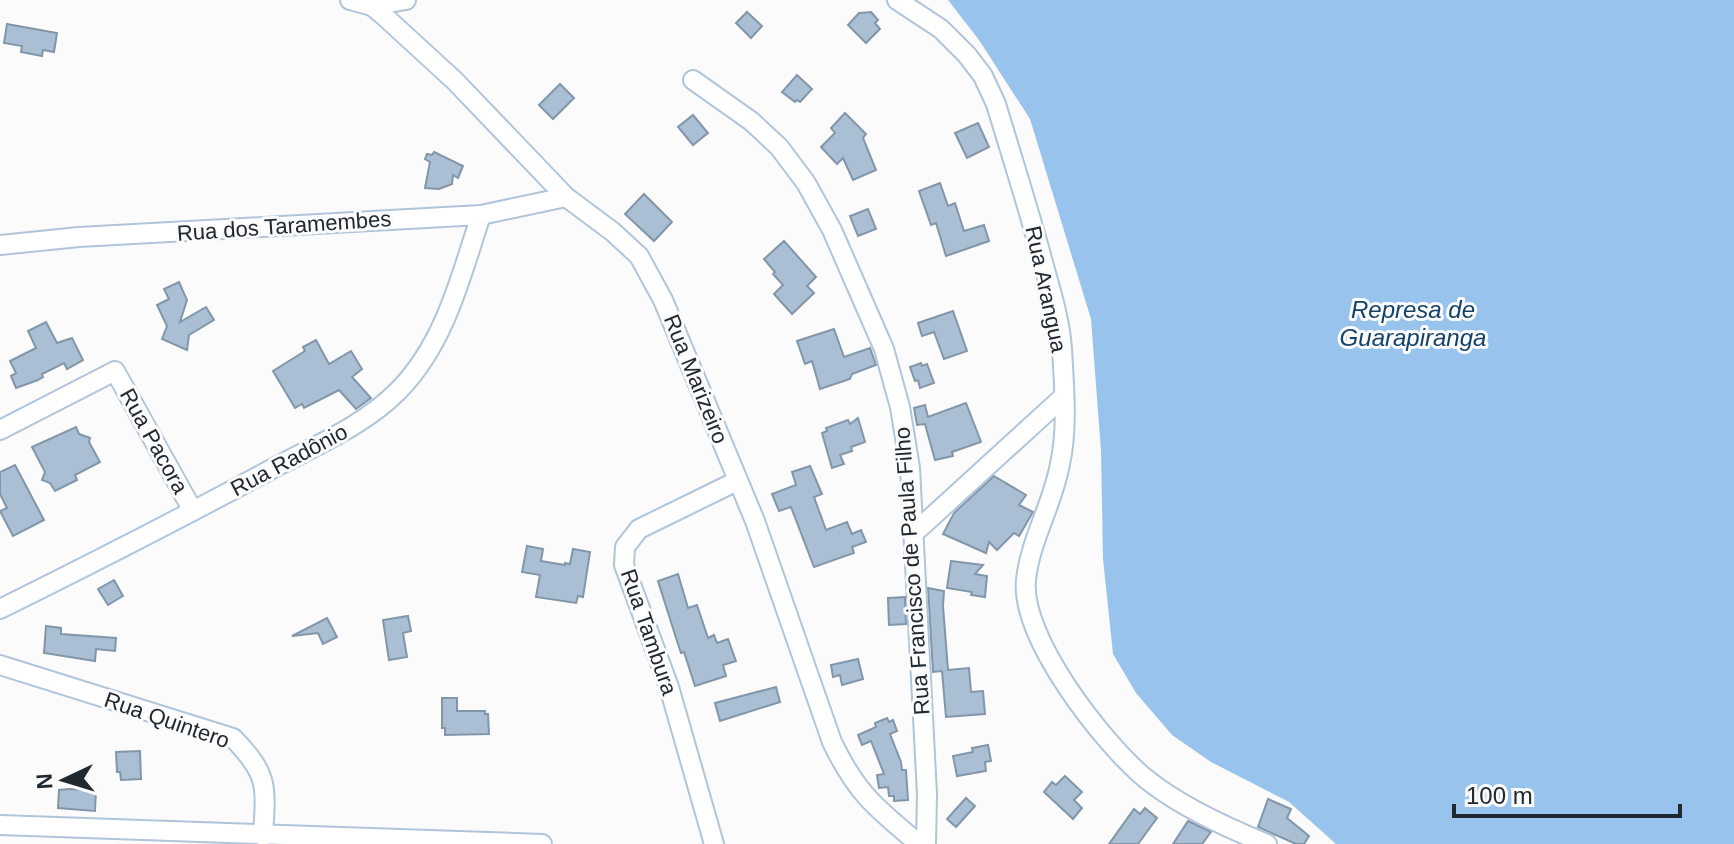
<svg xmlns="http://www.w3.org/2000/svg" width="1734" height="844" viewBox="0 0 1734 844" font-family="Helvetica,sans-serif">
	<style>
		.water { fill: #98c3ed }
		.building { fill: #aabfd4; stroke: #8296aa; stroke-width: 2 }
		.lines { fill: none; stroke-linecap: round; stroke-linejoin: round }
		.street-casing { stroke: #b0c5da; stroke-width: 22 }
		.street { stroke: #fff; stroke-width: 18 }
		.labels { text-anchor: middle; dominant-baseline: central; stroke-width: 6; stroke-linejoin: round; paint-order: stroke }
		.street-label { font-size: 22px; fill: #202830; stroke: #fbfbfb }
		.water-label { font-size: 24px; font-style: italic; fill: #134269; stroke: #fbfbfb }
	</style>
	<rect width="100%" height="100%" fill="#fbfbfb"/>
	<!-- water -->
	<polygon class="water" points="948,0 1734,0 1734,844 1336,844 1289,802 1211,762 1172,735 1136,693 1113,654 1103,559 1101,451 1091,319 1030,119 979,40"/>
	<!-- building -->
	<g class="building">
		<polygon points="747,12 762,26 751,38 736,23"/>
		<polygon points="871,12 878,20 875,23 880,29 866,43 848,25 859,13"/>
		<polygon points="7,24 57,33 54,52 43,50 42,56 21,52 22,46 4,43"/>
		<polygon points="797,75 812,89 800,102 797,100 795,102 782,92"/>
		<polygon points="560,84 574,98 553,119 539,105"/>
		<polygon points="845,113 866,134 863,138 876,170 853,180 843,158 837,164 821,147 835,133 831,128"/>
		<polygon points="693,115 708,133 693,145 678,127"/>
		<polygon points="978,123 989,147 967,158 955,133"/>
		<polygon points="434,152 463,166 458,178 453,175 452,184 439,189 425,188 430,162 425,159 427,154 432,155"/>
		<polygon points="940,183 948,206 955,203 964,231 984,225 989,241 946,256 936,223 931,225 919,191"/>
		<polygon points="644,194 672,222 654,241 625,214"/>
		<polygon points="868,209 876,229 858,236 850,216"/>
		<polygon points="784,241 816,277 807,286 814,293 792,314 774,294 783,285 773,274 775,272 764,259"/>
		<polygon points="179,282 187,300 180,322 206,307 214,320 189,335 187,350 162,339 167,326 157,305 169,299 164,289"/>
		<polygon points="953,311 967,351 944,359 934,332 922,336 918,323"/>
		<polygon points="46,322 57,343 72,338 83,360 67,369 64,363 42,374 43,377 38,380 16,388 11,376 16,373 10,361 36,348 28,331"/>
		<polygon points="834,329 844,357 870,348 876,365 852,374 850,379 820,389 812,361 805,364 797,341"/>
		<polygon points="316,340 329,364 351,351 362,369 352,377 371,398 356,409 339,390 304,408 302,404 295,408 273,371 305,351 303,347"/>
		<polygon points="921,363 922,366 927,364 934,383 920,388 918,380 915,381 910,367"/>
		<polygon points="966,403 981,442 952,452 953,456 935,460 925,424 917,425 914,408 925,405 928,417"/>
		<polygon points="858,418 865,442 851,447 852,451 840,455 844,464 832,468 822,433 827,431 826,428 848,420 850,424"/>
		<polygon points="76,427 79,434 90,438 89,442 100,462 75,475 77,480 55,491 50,483 42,480 45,472 32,447"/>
		<polygon points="15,465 44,520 13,536 0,511 7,508 0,494 0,472"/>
		<polygon points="810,466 822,494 814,497 826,530 847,522 852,534 861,530 866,542 852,547 854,553 814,567 791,507 779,511 772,494 796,485 792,472"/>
		<polygon points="994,476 1026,495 1019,505 1033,512 1019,536 1014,533 997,550 989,542 986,553 943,534 954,513"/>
		<polygon points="527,546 543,549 541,561 565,565 565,563 570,564 573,549 590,552 583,597 578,596 576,603 536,597 540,575 522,572"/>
		<polygon points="951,561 983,565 975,574 987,576 985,597 971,595 972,592 947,588"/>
		<polygon points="678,574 688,608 697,605 708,638 714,635 717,643 728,639 736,661 723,665 726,676 695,686 684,652 681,653 677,641 658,581"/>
		<polygon points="114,580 123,596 108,605 98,589"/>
		<polygon points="928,588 944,591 943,606 948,670 969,668 971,692 983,691 985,714 946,717 942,671 933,672"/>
		<polygon points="905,597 906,624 889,625 888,598"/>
		<polygon points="408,616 411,631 403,633 407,657 389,660 383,620"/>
		<polygon points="327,618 337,637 323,644 318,633 292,636"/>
		<polygon points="46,626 61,628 61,634 116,638 115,651 96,649 95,661 44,653"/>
		<polygon points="858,659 863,679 842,685 840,675 833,677 831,665"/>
		<polygon points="776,687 780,702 720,721 715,703"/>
		<polygon points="442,698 457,698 457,711 485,711 485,714 488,714 489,734 445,735 445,728 442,728"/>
		<polygon points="887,718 889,722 893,720 897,731 890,734 901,762 902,770 906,770 908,800 894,801 894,796 889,796 888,787 879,788 877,775 884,774 871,741 862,745 858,735 876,727 875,723"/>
		<polygon points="988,745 991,761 985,762 986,771 957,776 953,756 973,752 972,748"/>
		<polygon points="140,751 141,779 121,780 120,772 117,772 116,752"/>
		<polygon points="1065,776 1082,792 1074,800 1082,808 1073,819 1044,792 1052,782 1056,785"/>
		<polygon points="69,789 96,790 95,811 58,808 59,790"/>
		<polygon points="966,798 975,806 956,827 947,819"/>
		<polygon points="1268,799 1291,809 1287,818 1309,836 1304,844 1296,844 1258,827"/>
		<polygon points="1145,808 1157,818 1138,844 1109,844 1134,809 1140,814"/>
		<polygon points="1188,821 1211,832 1202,844 1173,844"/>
	</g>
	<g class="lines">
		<!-- street casing -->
		<g class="street-casing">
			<g id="street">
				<path d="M350,0L372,6L383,15L455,81L566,197L613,232L639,256L663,300L755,521L832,742C857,794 876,808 919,844"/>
				<path d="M897,0L941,29L967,55L983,76L996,104C1011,154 1027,204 1041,255C1049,285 1060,318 1062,349C1064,386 1068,428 1060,464C1053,504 1030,540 1026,580C1020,637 1102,742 1145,778C1179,806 1225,827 1267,844"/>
				<polyline points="372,6 406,0"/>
				<polyline points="693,80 751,121 779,147 806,183 832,230 884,349 900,407 910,468 927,794 926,844"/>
				<polyline points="0,245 79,237 481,215 566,197"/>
				<polyline points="0,430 115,371 193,511"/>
				<polyline points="913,534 1062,398"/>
				<path d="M0,609C91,564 181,518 270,470C314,446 364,426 399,390C445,343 461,276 481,215"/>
				<path d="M0,665L233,738C269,775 266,786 263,836"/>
				<polyline points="0,825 542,844"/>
				<polyline points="714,844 669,687 624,565 625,547 639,529 737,481"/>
			</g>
		</g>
		<!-- street -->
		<use href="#street" class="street"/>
	</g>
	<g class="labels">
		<!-- street labels -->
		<g class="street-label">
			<text transform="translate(284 226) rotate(-4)">Rua dos Taramembes</text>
			<text transform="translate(1046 289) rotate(78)">Rua Arangua</text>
			<text transform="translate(696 379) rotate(68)">Rua Marizeiro</text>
			<text transform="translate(154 441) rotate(61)">Rua Pacora</text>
			<text transform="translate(289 460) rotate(-28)">Rua Radônio</text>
			<text transform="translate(912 571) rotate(-94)">Rua Francisco de Paula Filho</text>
			<text transform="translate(649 632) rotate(71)">Rua Tambura</text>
			<text transform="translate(167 720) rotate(19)">Rua Quintero</text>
		</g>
		<!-- water labels -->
		<g class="water-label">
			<text x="1413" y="309">Represa de<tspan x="1413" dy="28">Guarapiranga</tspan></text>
		</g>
	</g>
	<!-- north arrow -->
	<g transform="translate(64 780) rotate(266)" stroke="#fbfbfb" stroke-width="6" paint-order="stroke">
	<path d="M0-6L14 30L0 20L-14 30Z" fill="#202830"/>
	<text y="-12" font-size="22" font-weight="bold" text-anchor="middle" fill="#202830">N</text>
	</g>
	<!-- scale -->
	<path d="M1454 804v12h226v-12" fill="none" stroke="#202830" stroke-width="4"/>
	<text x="1466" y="804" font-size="24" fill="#202830" stroke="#fbfbfb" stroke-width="6" paint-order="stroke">100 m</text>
</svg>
